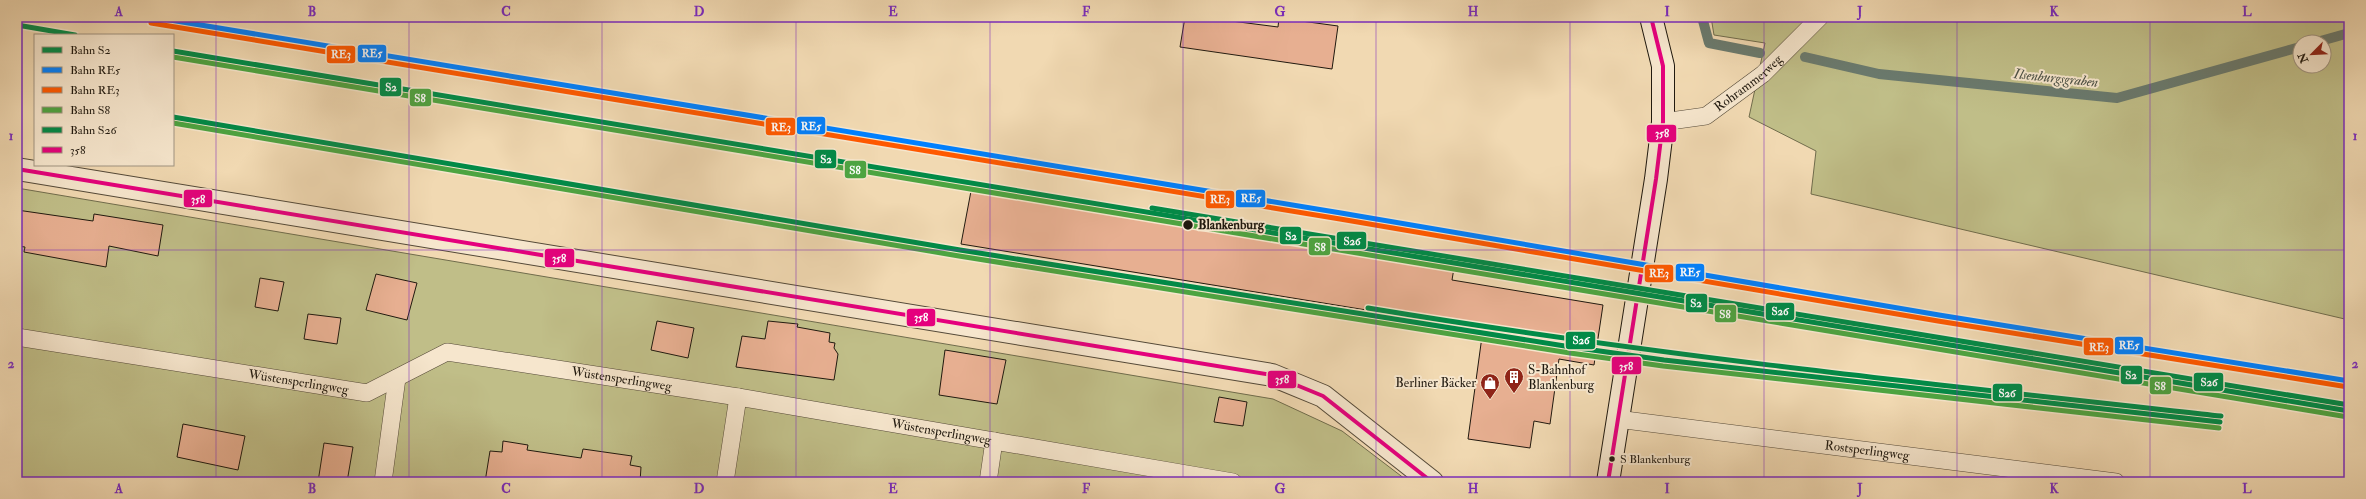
<svg xmlns="http://www.w3.org/2000/svg" width="2366" height="499" viewBox="0 0 2366 499" font-family="'IM FELL Double Pica',serif">
	<style>
		.green { fill: #c0be88; stroke: #706c4c; fill-rule: evenodd }
		.lines { fill: none; stroke-linecap: round; stroke-linejoin: round }
		.stream { stroke: #6a7a6e; stroke-width: 10 }
		.building { fill: #e7af91; stroke: #20190f }
		.service-casing { stroke: #544938; stroke-width: 18 }
		.minor-casing { stroke: #544938; stroke-width: 24 }
		.secondary-casing { stroke: #20190f; stroke-width: 24 }
		.service { stroke: #f6e6cd; stroke-width: 17 }
		.minor { stroke: #f6e6cd; stroke-width: 22 }
		.secondary { stroke: #f6e6cd; stroke-width: 22 }
		.bus-1-casing { stroke: #f6e6cd; stroke-width: 7 }
		.bus-1 { stroke: #e5007d; stroke-width: 4 }
		.rail-1-casing { stroke: #f6e6cd; stroke-width: 8 }
		.rail-2-casing { stroke: #f6e6cd; stroke-width: 8 }
		.rail-3-casing { stroke: #f6e6cd; stroke-width: 8 }
		.rail-4-casing { stroke: #f6e6cd; stroke-width: 8 }
		.rail-5-casing { stroke: #f6e6cd; stroke-width: 8 }
		.rail-1 { stroke: #018a47; stroke-width: 5 }
		.rail-2 { stroke: #0080ff; stroke-width: 5 }
		.rail-3 { stroke: #ff5900; stroke-width: 5 }
		.rail-4 { stroke: #4da441; stroke-width: 5 }
		.rail-5 { stroke: #018a47; stroke-width: 5 }
		.grid { fill: none; stroke: #7b2cbf; stroke-width: 1; stroke-opacity: 0.55 }
		.stop-dot { fill: #20190f; stroke: #f6e6cd; stroke-width: 1.5 }
		.labels { text-anchor: middle; dominant-baseline: central; stroke-width: 4; stroke-linejoin: round; paint-order: stroke }
		.bus-label { font-size: 12px; fill: #20190f; stroke: #f6e6cd; text-anchor: start }
		.street-label { font-size: 13px; fill: #20190f; stroke: #f6e6cd }
		.stop-label { font-size: 13px; font-weight: bold; fill: #20190f; stroke: #f6e6cd; text-anchor: start }
		.poi-label { font-size: 13px; fill: #20190f; stroke: #f6e6cd; text-anchor: start }
		.water-label { font-size: 14px; font-style: italic; fill: #4b5146; stroke: #f6e6cd }
		.line-badge { stroke: #f6e6cd; stroke-width: 1.5 }
		.badge-label { font-size: 11px; text-anchor: middle; font-weight: bold; fill: #fff }
		.neatline { fill: none; stroke: #7b2cbf; stroke-width: 1.5 }
		.grid-label { font-size: 13px; text-anchor: middle; font-weight: bold; fill: #7b2cbf }
	</style>
	<rect width="100%" height="100%" fill="#f1d9b2"/>
	<filter id="stains"><feTurbulence type="fractalNoise" baseFrequency=".005" numOctaves="4"/><feColorMatrix values="0 0 0 0 .2 0 0 0 0 .09 0 0 0 0 .02 0 0 0 .5 -.17"/></filter>
	<radialGradient id="worn" r=".72"><stop offset=".6" stop-color="#630" stop-opacity="0"/><stop offset="1" stop-color="#630" stop-opacity=".3"/></radialGradient>
	<!-- green -->
	<g class="green">
		<path d="M1711,17H2349V320L1811,194L1816,151L1749,117L1765,43L1714,35ZM2300,42H2324V66H2300Z"/>
		<polygon points="17,188 1273,399 1342,431 1409,482 17,482"/>
	</g>
	<g class="lines">
		<!-- stream -->
		<g class="stream">
			<polyline points="1702,17 1709,43 1760,53"/>
			<polyline points="2317,42 2349,33"/>
			<polyline points="1805,57 1879,74 2117,98 2300,47"/>
		</g>
	</g>
	<!-- building -->
	<g class="building">
		<polygon points="1185,17 1200,17 1278,27 1279,18 1338,26 1332,69 1180,47"/>
		<polygon points="971,191 1454,268 1452,280 1603,305 1594,365 1559,359 1550,424 1534,421 1530,448 1468,439 1483,329 961,244"/>
		<polygon points="17,210 93,221 94,214 163,225 158,256 109,246 106,267 24,252 25,247 17,246"/>
		<polygon points="376,274 417,283 407,320 366,310"/>
		<polygon points="260,278 284,282 278,311 255,307"/>
		<polygon points="308,314 341,318 337,344 304,339"/>
		<polygon points="657,321 694,328 688,358 651,350"/>
		<polygon points="768,321 798,324 797,327 830,333 829,342 835,343 834,348 838,354 834,380 736,367 742,336 765,339"/>
		<polygon points="945,350 1006,360 997,404 939,395"/>
		<polygon points="1219,397 1247,402 1243,426 1214,422"/>
		<polygon points="183,424 245,436 238,470 177,457"/>
		<polygon points="503,441 528,445 527,450 581,458 583,449 632,456 630,465 641,467 640,482 485,482 490,451 502,452"/>
		<polygon points="324,443 353,447 347,482 318,482"/>
	</g>
	<g class="lines">
		<!-- service casing -->
		<g class="service-casing">
			<g id="service">
				<path id="s1" d="M1663,122L1706,116L1763,74L1820,17"/>
				<path id="s2" d="M17,337L367,393L447,352L738,397L1233,482"/>
				<path id="s3" d="M1617,419L2116,482"/>
				<polyline points="383,482 397,378"/>
				<polyline points="725,482 738,397"/>
				<polyline points="988,482 994,441"/>
			</g>
		</g>
		<!-- minor casing -->
		<g class="minor-casing">
			<polyline id="minor" points="17,169 1272,375 1323,396 1432,482"/>
		</g>
		<!-- secondary casing -->
		<g class="secondary-casing">
			<polyline id="secondary" points="1608,482 1656,179 1663,122 1663,66 1651,17"/>
		</g>
		<!-- service -->
		<use href="#service" class="service"/>
		<!-- minor -->
		<use href="#minor" class="minor"/>
		<!-- secondary -->
		<use href="#secondary" class="secondary"/>
		<!-- bus-1 casing -->
		<g class="bus-1-casing">
			<g id="bus-1">
				<polyline points="17,169 1272,375 1323,396 1432,482"/>
				<polyline points="1608,482 1656,179 1663,122 1663,66 1651,17"/>
			</g>
		</g>
		<!-- bus-1 -->
		<use href="#bus-1" class="bus-1"/>
		<!-- rail-1 casing -->
		<g class="rail-1-casing">
			<g id="rail-1">
				<polyline points="17,25 75,35"/>
				<polyline points="173,51 2349,411"/>
				<polyline points="173,117 960,250 1571,347 1664,360 2220,422"/>
			</g>
		</g>
		<!-- rail-2 casing -->
		<g class="rail-2-casing">
			<polyline id="rail-2" points="152,17 1341,213 1939,315 2349,381"/>
		</g>
		<!-- rail-3 casing -->
		<g class="rail-3-casing">
			<polyline id="rail-3" points="151,23 1340,219 1938,321 2348,387"/>
		</g>
		<!-- rail-4 casing -->
		<g class="rail-4-casing">
			<g id="rail-4">
				<polyline points="173,57 2348,417"/>
				<polyline points="173,123 959,256 1570,353 1663,366 2219,428"/>
			</g>
		</g>
		<!-- rail-5 casing -->
		<g class="rail-5-casing">
			<g id="rail-5">
				<polyline points="1152,208 2349,405"/>
				<path d="M1368,308C1651,355 1936,385 2221,416"/>
			</g>
		</g>
		<!-- rail-1 -->
		<use href="#rail-1" class="rail-1"/>
		<!-- rail-2 -->
		<use href="#rail-2" class="rail-2"/>
		<!-- rail-3 -->
		<use href="#rail-3" class="rail-3"/>
		<!-- rail-4 -->
		<use href="#rail-4" class="rail-4"/>
		<!-- rail-5 -->
		<use href="#rail-5" class="rail-5"/>
	</g>
	<!-- grid -->
	<path class="grid" d="M216,17V482M409,17V482M602,17V482M796,17V482M990,17V482M1183,17V482M1376,17V482M1570,17V482M1764,17V482M1957,17V482M2150,17V482M17,250H2349"/>
	<!-- icons -->
	<defs>
		<g id="building-pin" transform="scale(1)"><path d="M0 17L-7.5 6A9.5 9.5 0 1 1 7.5 6Z" fill="#8f2418" stroke="#f6e6cd"/><path d="M-4-6H4V6H1V3H-1V6H-4ZM-2.5-4.3h1.7v1.8h-1.7ZM.8-4.3h1.7v1.8H.8ZM-2.5-1h1.7V.8h-1.7ZM.8-1h1.7V.8H.8Z" fill="#fff"/></g>
		<g id="shop-pin" transform="scale(1)"><path d="M0 17L-7.5 6A9.5 9.5 0 1 1 7.5 6Z" fill="#8f2418" stroke="#f6e6cd"/><path d="M-5-2.5h2.3a2.7 3.5 0 0 1 5.4 0H5L5.5 6h-11ZM-1.5-2.5h3a1.5 2.3 0 0 0-3 0Z" fill="#fff"/></g>
	</defs>
	<g fill-rule="evenodd">
		<use href="#building-pin" x="1514" y="377"/>
		<use href="#shop-pin" x="1490" y="383"/>
	</g>
	<!-- markers -->
	<g class="stop-dot">
		<circle cx="1188" cy="225" r="5.5"/>
		<circle cx="1612" cy="459" r="3.5"/>
	</g>
	<g class="labels">
		<!-- bus labels -->
		<g class="bus-label">
			<text x="1620" y="459">S Blankenburg</text>
		</g>
		<!-- street labels -->
		<g class="street-label">
			<text stroke="none"><textPath href="#s1" startOffset="97">Rohrammerweg</textPath></text>
			<text stroke="none"><textPath href="#s2" startOffset="621">Wüstensperlingweg</textPath></text>
			<text stroke="none"><textPath href="#s2" startOffset="285">Wüstensperlingweg</textPath></text>
			<text stroke="none"><textPath href="#s2" startOffset="945">Wüstensperlingweg</textPath></text>
			<text stroke="none"><textPath href="#s3" startOffset="252">Rostsperlingweg</textPath></text>
		</g>
		<!-- stop labels -->
		<g class="stop-label">
			<text x="1198" y="225">Blankenburg</text>
		</g>
		<!-- poi labels -->
		<g class="poi-label">
			<text x="1528" y="370">S-Bahnhof<tspan x="1528" dy="15">Blankenburg</tspan></text>
			<text x="1476" y="383" text-anchor="end">Berliner Bäcker</text>
		</g>
		<!-- water labels -->
		<g class="water-label">
			<text transform="translate(2056 78) rotate(6)">Ilsenburgsgraben</text>
		</g>
	</g>
	<g class="line-badge">
		<rect x="357" y="44" width="30" height="19" rx="4" fill="#0080ff"/>
		<rect x="326" y="45" width="30" height="19" rx="4" fill="#ff5900"/>
		<rect x="379" y="77" width="23" height="20" rx="4" fill="#018a47"/>
		<rect x="409" y="88" width="23" height="19" rx="4" fill="#4da441"/>
		<rect x="796" y="116" width="30" height="19" rx="4" fill="#0080ff"/>
		<rect x="765" y="117" width="31" height="19" rx="4" fill="#ff5900"/>
		<rect x="1646" y="124" width="31" height="19" rx="4" fill="#e5007d"/>
		<rect x="814" y="149" width="23" height="20" rx="4" fill="#018a47"/>
		<rect x="844" y="160" width="23" height="19" rx="4" fill="#4da441"/>
		<rect x="1235" y="189" width="31" height="19" rx="4" fill="#0080ff"/>
		<rect x="183" y="189" width="30" height="19" rx="4" fill="#e5007d"/>
		<rect x="1205" y="190" width="30" height="19" rx="4" fill="#ff5900"/>
		<rect x="1279" y="226" width="23" height="19" rx="4" fill="#018a47"/>
		<rect x="1336" y="231" width="31" height="19" rx="4" fill="#018a47"/>
		<rect x="1308" y="237" width="23" height="19" rx="4" fill="#4da441"/>
		<rect x="544" y="248" width="31" height="20" rx="4" fill="#e5007d"/>
		<rect x="1675" y="263" width="30" height="19" rx="4" fill="#0080ff"/>
		<rect x="1644" y="264" width="30" height="19" rx="4" fill="#ff5900"/>
		<rect x="1685" y="293" width="23" height="20" rx="4" fill="#018a47"/>
		<rect x="1765" y="302" width="30" height="19" rx="4" fill="#018a47"/>
		<rect x="1714" y="304" width="23" height="19" rx="4" fill="#4da441"/>
		<rect x="906" y="308" width="30" height="19" rx="4" fill="#e5007d"/>
		<rect x="1565" y="331" width="31" height="19" rx="4" fill="#018a47"/>
		<rect x="2114" y="336" width="30" height="19" rx="4" fill="#0080ff"/>
		<rect x="2083" y="337" width="31" height="19" rx="4" fill="#ff5900"/>
		<rect x="1611" y="356" width="31" height="19" rx="4" fill="#e5007d"/>
		<rect x="2120" y="365" width="23" height="20" rx="4" fill="#018a47"/>
		<rect x="1267" y="370" width="30" height="19" rx="4" fill="#e5007d"/>
		<rect x="2193" y="372" width="31" height="20" rx="4" fill="#018a47"/>
		<rect x="2149" y="376" width="23" height="19" rx="4" fill="#4da441"/>
		<rect x="1992" y="383" width="31" height="19" rx="4" fill="#018a47"/>
	</g>
	<g class="badge-label">
		<text x="372" y="57">RE5</text>
		<text x="341" y="58">RE3</text>
		<text x="391" y="91">S2</text>
		<text x="420" y="102">S8</text>
		<text x="811" y="130">RE5</text>
		<text x="781" y="131">RE3</text>
		<text x="1662" y="137">358</text>
		<text x="826" y="163">S2</text>
		<text x="855" y="174">S8</text>
		<text x="1251" y="202">RE5</text>
		<text x="198" y="203">358</text>
		<text x="1220" y="203">RE3</text>
		<text x="1291" y="240">S2</text>
		<text x="1352" y="245">S26</text>
		<text x="1320" y="251">S8</text>
		<text x="559" y="262">358</text>
		<text x="1690" y="276">RE5</text>
		<text x="1659" y="277">RE3</text>
		<text x="1696" y="307">S2</text>
		<text x="1780" y="315">S26</text>
		<text x="1725" y="318">S8</text>
		<text x="921" y="321">358</text>
		<text x="1581" y="344">S26</text>
		<text x="2129" y="349">RE5</text>
		<text x="2099" y="351">RE3</text>
		<text x="1626" y="370">358</text>
		<text x="2131" y="379">S2</text>
		<text x="1282" y="383">358</text>
		<text x="2209" y="386">S26</text>
		<text x="2160" y="390">S8</text>
		<text x="2007" y="397">S26</text>
	</g>
	<!-- margin -->
	<rect width="2366" height="499" fill="none" stroke="#f1d9b2" stroke-width="44"/>
	<!-- legend -->
	<rect x="34" y="34" width="140" height="132" fill="#f6e6cd" stroke="#a09481"/>
	<rect x="42" y="47" width="20" height="6" fill="#018a47" stroke="#a09481"/>
	<text x="70" y="54" font-size="12" fill="#20190f">Bahn S2</text>
	<rect x="42" y="67" width="20" height="6" fill="#0080ff" stroke="#a09481"/>
	<text x="70" y="74" font-size="12" fill="#20190f">Bahn RE5</text>
	<rect x="42" y="87" width="20" height="6" fill="#ff5900" stroke="#a09481"/>
	<text x="70" y="94" font-size="12" fill="#20190f">Bahn RE3</text>
	<rect x="42" y="107" width="20" height="6" fill="#4da441" stroke="#a09481"/>
	<text x="70" y="114" font-size="12" fill="#20190f">Bahn S8</text>
	<rect x="42" y="127" width="20" height="6" fill="#018a47" stroke="#a09481"/>
	<text x="70" y="134" font-size="12" fill="#20190f">Bahn S26</text>
	<rect x="42" y="147" width="20" height="6" fill="#e5007d" stroke="#a09481"/>
	<text x="70" y="154" font-size="12" fill="#20190f">358</text>
	<!-- north arrow -->
	<g transform="translate(2312 54) rotate(246)"><circle r="19" fill="#f6e6cd" stroke="#a09481"/>
	<path d="M0-3L7 15L0 10L-7 15Z" fill="#8f2418"/>
	<text y="-6" font-size="11" font-weight="bold" text-anchor="middle" fill="#20190f">N</text>
	</g>
	<rect x="22" y="22" width="2322" height="455" class="neatline"/>
	<g class="grid-label">
		<text x="119" y="16">A</text>
		<text x="312" y="16">B</text>
		<text x="506" y="16">C</text>
		<text x="699" y="16">D</text>
		<text x="893" y="16">E</text>
		<text x="1086" y="16">F</text>
		<text x="1280" y="16">G</text>
		<text x="1473" y="16">H</text>
		<text x="1667" y="16">I</text>
		<text x="1860" y="16">J</text>
		<text x="2054" y="16">K</text>
		<text x="2247" y="16">L</text>
		<text x="11" y="140">1</text>
		<text x="2355" y="140">1</text>
		<text x="11" y="368">2</text>
		<text x="2355" y="368">2</text>
		<text x="119" y="493">A</text>
		<text x="312" y="493">B</text>
		<text x="506" y="493">C</text>
		<text x="699" y="493">D</text>
		<text x="893" y="493">E</text>
		<text x="1086" y="493">F</text>
		<text x="1280" y="493">G</text>
		<text x="1473" y="493">H</text>
		<text x="1667" y="493">I</text>
		<text x="1860" y="493">J</text>
		<text x="2054" y="493">K</text>
		<text x="2247" y="493">L</text>
	</g>
	<rect width="100%" height="100%" filter="url(#stains)"/>
	<rect width="100%" height="100%" fill="url(#worn)"/>
</svg>
